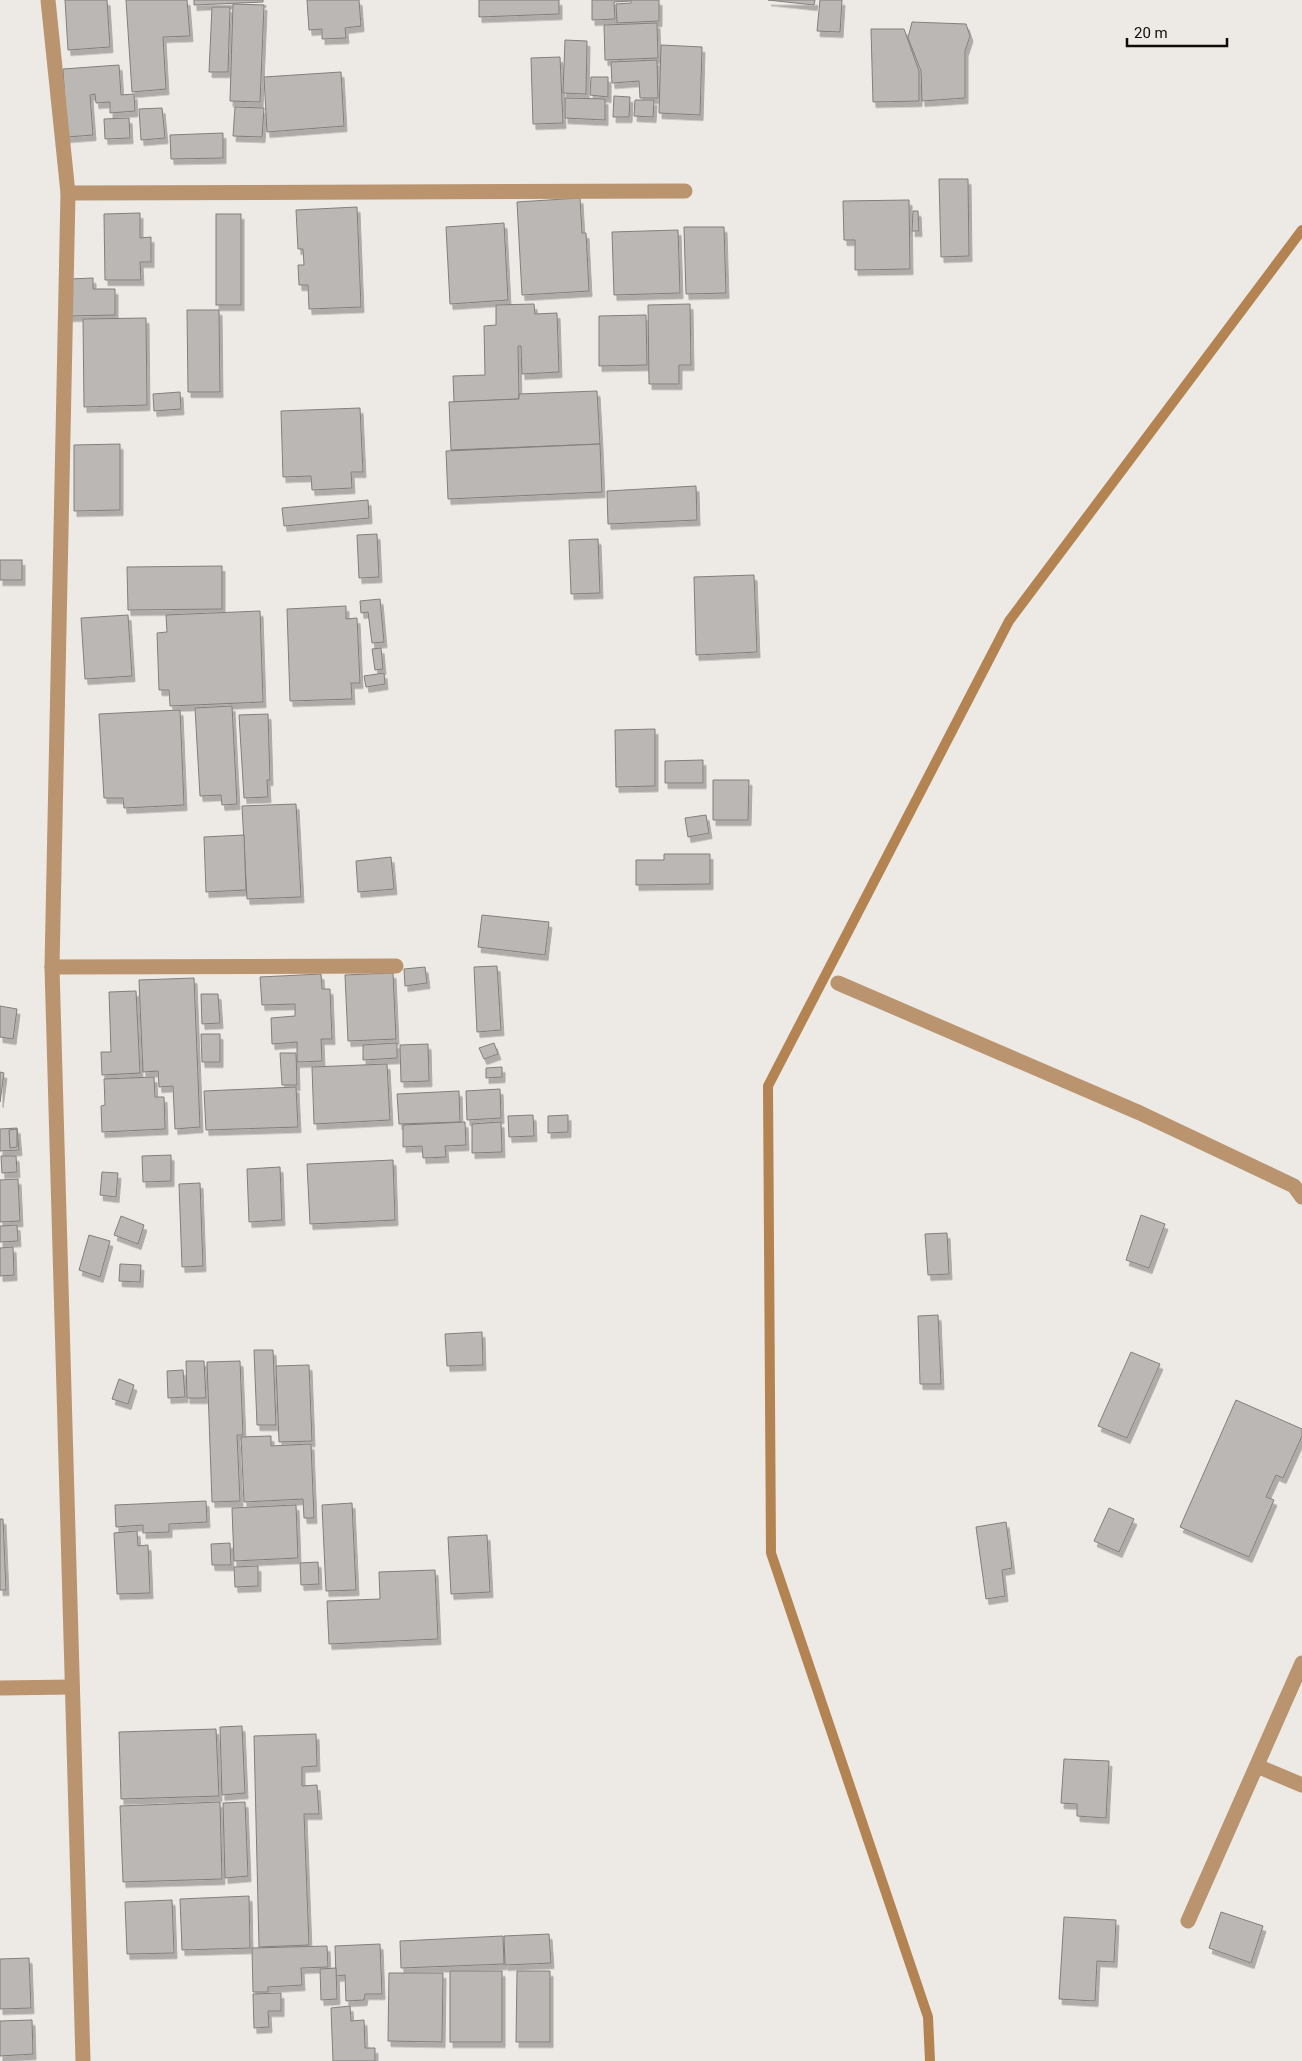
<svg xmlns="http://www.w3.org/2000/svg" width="1302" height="2061" viewBox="0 0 1302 2061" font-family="Roboto,sans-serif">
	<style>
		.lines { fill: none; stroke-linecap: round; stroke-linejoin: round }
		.stream { stroke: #b38352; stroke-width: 10 }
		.building { fill: #bbb7b4; stroke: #827f7c; filter: url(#shadow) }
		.street { stroke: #b9946f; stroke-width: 15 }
	</style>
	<defs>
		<filter id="shadow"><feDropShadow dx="3" dy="5.5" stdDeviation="0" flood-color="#0004"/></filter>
	</defs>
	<rect width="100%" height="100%" fill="#ede9e5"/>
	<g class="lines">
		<!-- stream -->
		<polyline class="stream" points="930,2061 928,2017 771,1553 768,1086 1009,621 1302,230"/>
	</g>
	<!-- building -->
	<g class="building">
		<polygon points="65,0 107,0 110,47 68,50"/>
		<polygon points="126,0 187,0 190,36 163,37 166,89 132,92"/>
		<polygon points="194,0 263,0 263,2 194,5"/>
		<polygon points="307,0 359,0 361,26 345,28 346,38 322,39 322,29 309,30"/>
		<polygon points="479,0 559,0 559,14 479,17"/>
		<polygon points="592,0 630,0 630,1 614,2 615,19 592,20"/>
		<polygon points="631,0 659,0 659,21 617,23 616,4 631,3"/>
		<polygon points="768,0 815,0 814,5"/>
		<polygon points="820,0 842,0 840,32 817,31"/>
		<polygon points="233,4 264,5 260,102 230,101"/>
		<polygon points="212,7 230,7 228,72 209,72"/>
		<polygon points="912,22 966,24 970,36 965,51 965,98 922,101 921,71 908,38"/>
		<polygon points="657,23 658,58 605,60 604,25"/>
		<polygon points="871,29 904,29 919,71 919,101 873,102"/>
		<polygon points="565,40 587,41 586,94 563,93"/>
		<polygon points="661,45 702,47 700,115 659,113"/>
		<polygon points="560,57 563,123 533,124 531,58"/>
		<polygon points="657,60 658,98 640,98 639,81 612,83 611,62"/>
		<polygon points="119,65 121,95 134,94 135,111 110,113 110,102 96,103 95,94 90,95 93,135 67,137 63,69"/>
		<polygon points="341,72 344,126 267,132 264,77"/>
		<polygon points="591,77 608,77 608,97 590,95"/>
		<polygon points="614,96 630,97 629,117 613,117"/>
		<polygon points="565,98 605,99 605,120 565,118"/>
		<polygon points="635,100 654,100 653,117 634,116"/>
		<polygon points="235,107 264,108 262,137 233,136"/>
		<polygon points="162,108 165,138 141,140 139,109"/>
		<polygon points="129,118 130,138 105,139 104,119"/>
		<polygon points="223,133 223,158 171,159 170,135"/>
		<polygon points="939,179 968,179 969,256 941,257"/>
		<polygon points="580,198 582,233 586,233 589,291 522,295 517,202"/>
		<polygon points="909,200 910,269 855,270 855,240 844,240 843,201"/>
		<polygon points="357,207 361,307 309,309 308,285 299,285 298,265 304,265 303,249 298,249 296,210"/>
		<polygon points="913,211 918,211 919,231 912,231"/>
		<polygon points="140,213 140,238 151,237 151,262 140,262 141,280 105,280 104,214"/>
		<rect x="216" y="214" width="25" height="91"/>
		<polygon points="504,223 508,300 450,304 446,227"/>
		<polygon points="684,227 724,227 726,293 686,294"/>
		<polygon points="678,230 680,293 614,295 612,232"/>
		<polygon points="93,278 93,289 115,289 115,315 70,316 70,279"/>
		<polygon points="534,304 535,314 557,313 559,372 522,374 521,346 518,346 519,399 454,402 453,376 485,375 484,326 496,325 496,305"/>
		<polygon points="690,304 691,365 679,365 679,384 649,384 648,305"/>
		<polygon points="187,310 219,310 220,392 188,392"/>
		<polygon points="646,315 647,365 599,366 599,316"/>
		<polygon points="146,318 147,405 84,407 83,319"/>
		<polygon points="597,391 600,444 451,450 449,402 519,399 519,394"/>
		<polygon points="180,392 181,409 154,411 153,394"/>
		<polygon points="360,408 363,472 351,472 352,488 312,490 311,476 283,477 281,411"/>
		<polygon points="120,444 120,510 74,511 74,445"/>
		<polygon points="600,444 602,492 448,499 446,451"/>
		<polygon points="696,486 697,520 608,524 607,491"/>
		<polygon points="368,500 369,518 284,526 282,508"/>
		<polygon points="377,534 379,577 359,578 357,535"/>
		<polygon points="598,539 600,593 571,594 569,540"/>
		<rect x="0" y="560" width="22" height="20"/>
		<polygon points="222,566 222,609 128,610 127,567"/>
		<polygon points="754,575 757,652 696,655 694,577"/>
		<polygon points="380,599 384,642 372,643 368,612 361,613 360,601"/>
		<polygon points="346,606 346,619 357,618 360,683 351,683 352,699 290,701 287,609"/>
		<polygon points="260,611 263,702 170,706 169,690 159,690 157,633 167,632 166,615"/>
		<polygon points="128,615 132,676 85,679 81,618"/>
		<polygon points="381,648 383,669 375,670 372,649"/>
		<polygon points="384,673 385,684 366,687 364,676"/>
		<polygon points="232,706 237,804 222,805 221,795 200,796 195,708"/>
		<polygon points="180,710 184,805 124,808 123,798 104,798 99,714"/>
		<polygon points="268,714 270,780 267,780 268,797 244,798 239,715"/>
		<polygon points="655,729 655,786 616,787 615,730"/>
		<polygon points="703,760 703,783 665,783 665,761"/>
		<polygon points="713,780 749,780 748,820 713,820"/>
		<polygon points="296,804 301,897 247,899 242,806"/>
		<polygon points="706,815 709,833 688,837 685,818"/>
		<polygon points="244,835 246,890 206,892 204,837"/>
		<polygon points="664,854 710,854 710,884 636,885 636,860 664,860"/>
		<polygon points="391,857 394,889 358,892 356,861"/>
		<polygon points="482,915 549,922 545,955 478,947"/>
		<polygon points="497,966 501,1030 477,1032 474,967"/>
		<polygon points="425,967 427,983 405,986 404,969"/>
		<polygon points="393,973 396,1039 348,1041 345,975"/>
		<polygon points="321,974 322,989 330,989 332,1039 321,1039 322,1061 297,1062 297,1042 272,1044 271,1018 295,1016 295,1004 262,1005 260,977"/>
		<polygon points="194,978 200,1127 175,1129 173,1086 159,1087 158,1071 143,1072 139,980"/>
		<polygon points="136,991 140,1073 102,1075 101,1052 111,1052 109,992"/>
		<polygon points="201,994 218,994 220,1023 202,1024"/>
		<polygon points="0,1006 17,1009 13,1039 0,1037"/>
		<polygon points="201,1034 220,1034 220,1062 202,1062"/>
		<polygon points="397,1043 397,1058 363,1060 363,1045"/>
		<polygon points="494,1043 498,1054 484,1059 479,1048"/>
		<polygon points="428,1044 429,1081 401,1082 400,1045"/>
		<polygon points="280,1053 296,1053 297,1085 282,1085"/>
		<polygon points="387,1064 390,1120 314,1124 312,1067"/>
		<polygon points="502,1067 502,1077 486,1078 486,1068"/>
		<polygon points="0,1072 4,1073 0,1102"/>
		<polygon points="154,1077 155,1097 164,1097 165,1129 102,1132 101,1106 105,1105 104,1079"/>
		<polygon points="296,1087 298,1127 206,1130 204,1091"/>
		<polygon points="500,1089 501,1118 467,1120 466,1091"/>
		<polygon points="459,1091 460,1122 399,1124 397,1094"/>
		<polygon points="533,1115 534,1136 509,1137 508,1116"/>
		<polygon points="568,1115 568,1132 548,1133 548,1116"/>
		<polygon points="465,1122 466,1145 445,1146 446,1157 423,1158 422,1146 403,1147 403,1125"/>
		<polygon points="501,1122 502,1152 472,1153 472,1124"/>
		<polygon points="17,1128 19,1150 0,1151 0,1129"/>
		<polygon points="17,1129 17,1147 10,1148 9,1130"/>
		<polygon points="171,1155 171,1181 143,1182 142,1156"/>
		<polygon points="1,1156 16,1156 17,1172 2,1173"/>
		<polygon points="393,1160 395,1220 310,1224 307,1164"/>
		<polygon points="280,1167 282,1220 249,1222 247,1169"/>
		<polygon points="102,1172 118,1173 116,1197 100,1195"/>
		<polygon points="18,1179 20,1221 0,1222 0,1180"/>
		<polygon points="200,1183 203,1266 182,1267 179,1184"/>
		<polygon points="1141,1215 1165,1224 1149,1268 1126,1260"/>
		<polygon points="121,1216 144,1225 138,1244 114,1235"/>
		<polygon points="17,1225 18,1241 0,1242 0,1226"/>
		<polygon points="947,1233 949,1274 928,1275 925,1234"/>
		<polygon points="89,1235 110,1241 100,1277 79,1270"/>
		<polygon points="13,1247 14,1275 0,1276 0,1248"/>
		<polygon points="120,1264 141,1265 140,1282 119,1281"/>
		<polygon points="938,1315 941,1384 920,1384 918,1316"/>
		<polygon points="482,1332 483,1365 447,1366 445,1334"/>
		<polygon points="254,1350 273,1350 276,1425 257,1425"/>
		<polygon points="1131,1352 1160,1364 1127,1438 1098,1426"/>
		<polygon points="186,1361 204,1361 206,1398 187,1398"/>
		<polygon points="240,1361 243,1435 237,1435 240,1501 212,1502 207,1362"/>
		<polygon points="309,1365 312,1441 279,1442 276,1366"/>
		<polygon points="183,1370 185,1397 168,1398 167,1371"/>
		<polygon points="119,1379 134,1385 128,1404 112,1399"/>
		<polygon points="1236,1400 1302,1429 1302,1436 1283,1478 1276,1475 1266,1497 1274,1500 1249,1557 1180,1527"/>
		<polygon points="271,1436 271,1446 311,1444 314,1518 304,1518 303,1499 244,1502 241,1437"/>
		<polygon points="206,1501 207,1522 169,1524 169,1532 143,1533 143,1525 116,1527 115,1505"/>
		<polygon points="352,1503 356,1590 326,1591 322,1505"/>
		<polygon points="296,1505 298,1558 234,1561 232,1508"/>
		<polygon points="1109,1508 1134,1519 1119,1552 1094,1541"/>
		<polygon points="0,1519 3,1519 6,1590 0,1590"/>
		<polygon points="1006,1522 1012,1568 1002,1570 1005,1596 986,1599 976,1527"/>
		<polygon points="137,1531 138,1546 148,1545 150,1593 117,1594 114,1533"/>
		<polygon points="487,1535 490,1592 451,1594 448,1537"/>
		<polygon points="230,1543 231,1565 212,1565 211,1544"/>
		<polygon points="318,1562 319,1584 301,1585 300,1563"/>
		<polygon points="258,1566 258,1586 235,1587 234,1567"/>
		<polygon points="435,1570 438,1639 329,1644 327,1601 380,1599 379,1572"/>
		<polygon points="242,1726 245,1793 222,1795 220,1727"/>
		<polygon points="216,1729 219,1796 121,1799 119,1732"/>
		<polygon points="316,1734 317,1766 302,1767 302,1786 317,1785 319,1814 304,1814 309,1945 259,1947 254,1736"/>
		<polygon points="1064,1759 1109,1761 1106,1818 1077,1816 1077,1804 1061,1803"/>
		<polygon points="220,1802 222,1879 123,1882 120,1806"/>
		<polygon points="245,1802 248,1876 225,1878 223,1803"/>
		<polygon points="249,1896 250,1948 182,1950 180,1899"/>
		<polygon points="172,1900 174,1953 127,1954 125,1902"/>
		<polygon points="1221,1912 1263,1926 1251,1963 1209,1948"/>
		<polygon points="1064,1917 1116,1920 1114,1962 1097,1961 1095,2001 1059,1999"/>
		<polygon points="549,1934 551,1963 505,1965 504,1936"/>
		<polygon points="503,1936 504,1964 401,1968 400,1941"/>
		<polygon points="380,1944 382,1994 365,1994 364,2000 346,2001 345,1975 336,1976 335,1946"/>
		<polygon points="327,1946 328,1967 301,1968 302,1985 268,1987 268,1992 253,1992 252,1948"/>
		<polygon points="29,1958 31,2008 0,2009 0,1959"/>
		<polygon points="336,1968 337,1999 321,2000 320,1969"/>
		<rect x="450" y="1971" width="52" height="71"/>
		<polygon points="517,1971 550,1971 550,2042 516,2042"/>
		<polygon points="389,1973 443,1973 442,2042 388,2041"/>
		<polygon points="281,1993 281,2011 268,2011 269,2027 254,2028 253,1994"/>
		<polygon points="350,2006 351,2021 364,2020 365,2048 375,2048 375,2061 333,2061 331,2008"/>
		<polygon points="32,2020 33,2054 0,2056 0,2021"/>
	</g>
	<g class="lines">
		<!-- street -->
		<g class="street">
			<polyline points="48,0 68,193 52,967 83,2061"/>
			<polyline points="68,193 685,191"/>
			<polyline points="52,967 396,966"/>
			<polyline points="838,983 1140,1113 1294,1186 1302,1197"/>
			<polyline points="0,1688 72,1687"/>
			<polyline points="1257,1766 1302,1785"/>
			<polyline points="1188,1921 1302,1663"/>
		</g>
	</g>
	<!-- scale -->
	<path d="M1127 38v8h100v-8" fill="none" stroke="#0d0c0b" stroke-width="2.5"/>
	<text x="1134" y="38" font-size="15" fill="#0d0c0b" stroke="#ede9e5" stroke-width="4" paint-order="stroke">20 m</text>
</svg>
